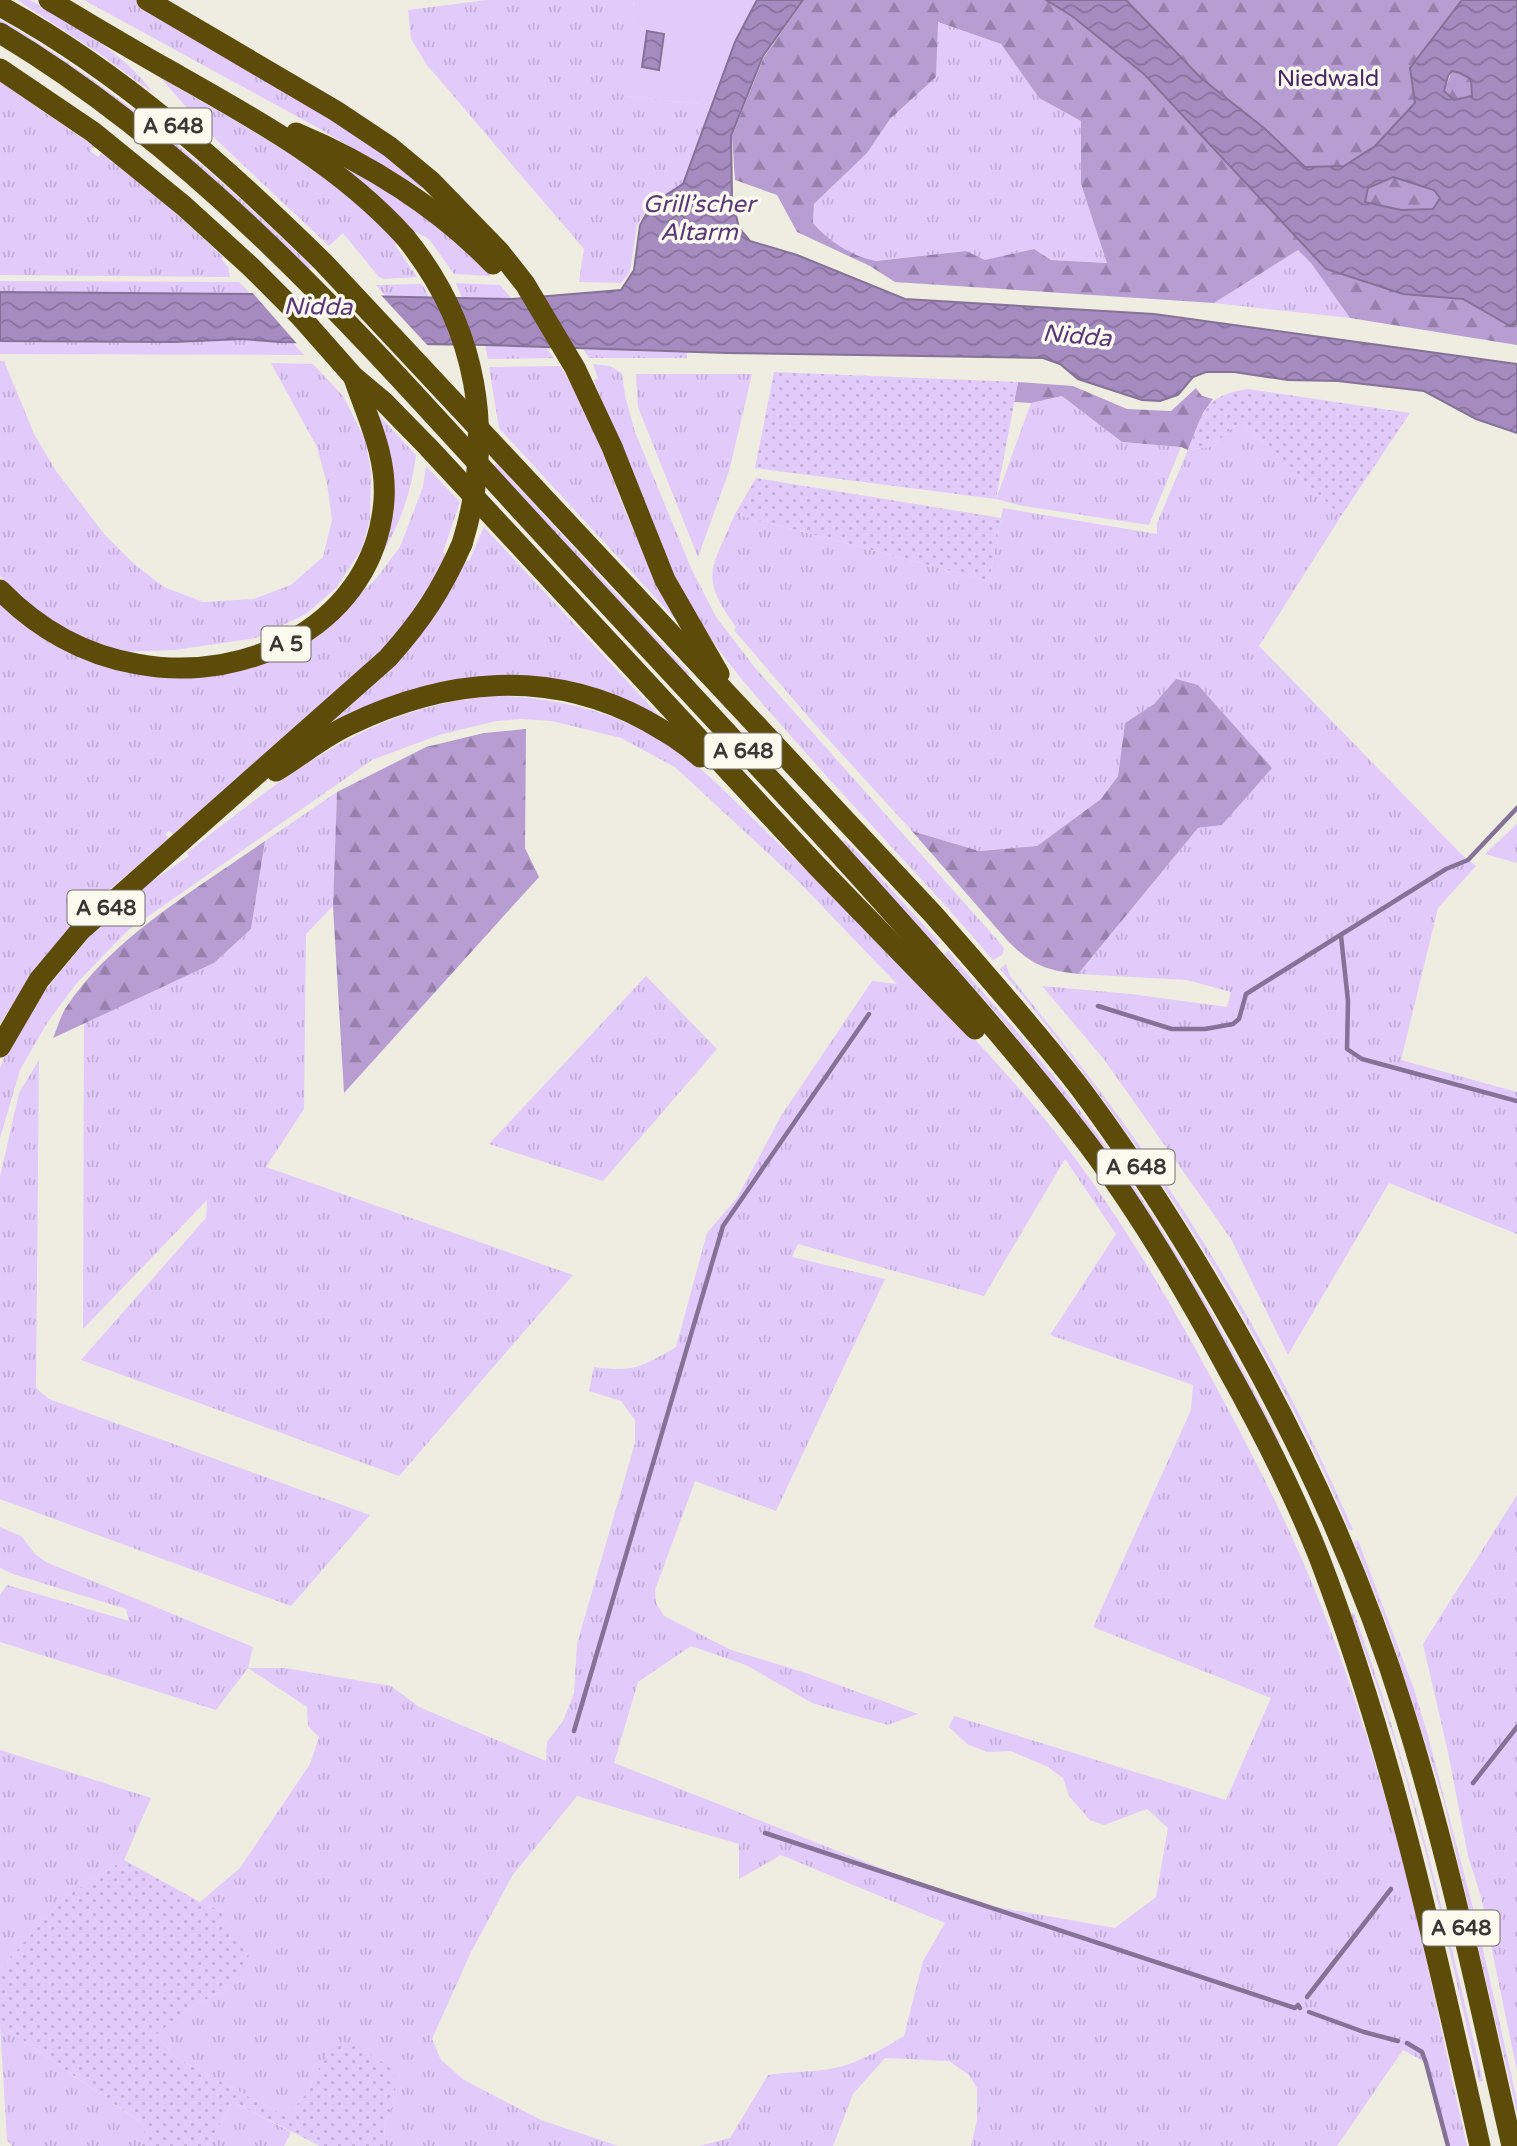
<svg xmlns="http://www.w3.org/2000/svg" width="1517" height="2146" viewBox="0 0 1517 2146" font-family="'Varela Round',sans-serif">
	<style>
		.grass { fill: url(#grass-tufts); fill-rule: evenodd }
		.forest { fill: url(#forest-firs); fill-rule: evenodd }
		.garden { fill: url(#garden-dots) }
		.pitch { fill: #e2cafb }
		.water { fill: url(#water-waves); stroke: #857296; stroke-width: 2; fill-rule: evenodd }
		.pier { fill: #efece2 }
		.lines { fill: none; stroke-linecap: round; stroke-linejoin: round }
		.stream { stroke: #857296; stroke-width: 4.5 }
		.highway { stroke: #5d4b0a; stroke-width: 21 }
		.highway-bridge { stroke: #5d4b0a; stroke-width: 21 }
		.labels { text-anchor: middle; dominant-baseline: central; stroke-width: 7; stroke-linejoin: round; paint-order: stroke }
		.shield { fill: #fcf9ef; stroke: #73716b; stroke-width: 2 }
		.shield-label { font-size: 21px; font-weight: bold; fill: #383733 }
		.park-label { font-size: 23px; fill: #492565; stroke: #fcf9ef }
		.water-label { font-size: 24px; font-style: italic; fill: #5a3678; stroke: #fcf9ef }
	</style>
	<defs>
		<pattern id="grass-tufts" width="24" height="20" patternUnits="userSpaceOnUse" patternTransform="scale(1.75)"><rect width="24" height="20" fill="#e2cafb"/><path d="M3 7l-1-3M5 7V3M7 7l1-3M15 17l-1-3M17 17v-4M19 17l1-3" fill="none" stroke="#c3aed8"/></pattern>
		<pattern id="forest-firs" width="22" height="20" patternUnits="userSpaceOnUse" patternTransform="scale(1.75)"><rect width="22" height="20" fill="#b89dd3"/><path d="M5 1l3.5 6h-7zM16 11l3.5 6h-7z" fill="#9781ac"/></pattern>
		<pattern id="garden-dots" width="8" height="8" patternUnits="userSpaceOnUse" patternTransform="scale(1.75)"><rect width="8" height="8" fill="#e2cafb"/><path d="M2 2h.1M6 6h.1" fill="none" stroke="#c3aed8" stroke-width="1.8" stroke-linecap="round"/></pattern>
		<pattern id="water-waves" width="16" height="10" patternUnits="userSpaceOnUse" patternTransform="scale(1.75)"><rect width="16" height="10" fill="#a68bc0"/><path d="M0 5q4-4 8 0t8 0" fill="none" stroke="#88729d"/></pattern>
	</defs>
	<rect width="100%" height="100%" fill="#efece2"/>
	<!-- grass -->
	<g class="grass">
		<path d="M17,0H30C74,26 123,51 153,93L103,56Z"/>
		<polygon points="84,0 136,0 374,142 428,192 313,125"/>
		<polygon points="487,0 634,0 626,96 711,105 683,184 652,204 637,225 630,272 621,283 579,282 584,249 427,65 411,39 408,10"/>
		<path d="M0,19C115,88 218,174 313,268H306L0,24Z"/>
		<path d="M937,22L1001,44L1039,98L1081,121V184L1108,263L1051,260L1034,249L985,261L966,251L876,261C851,258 829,240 813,223L814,204L867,153L890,119L936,77Z"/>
		<path d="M161,78C229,118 303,156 363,209C375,219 386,231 397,242L395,245L417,277L384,279L379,277L343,233L329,246L205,129Z"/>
		<polygon points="0,82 94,146 90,151 98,157 102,153 172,209 223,257 221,259 228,267 230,277 0,275"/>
		<path d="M310,142C376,178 442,218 491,276L454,274L429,239L416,232L414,234Z"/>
		<polygon points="1298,250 1311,263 1350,318 1214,303"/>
		<polygon points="0,281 239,282 251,294 0,292"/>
		<polygon points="456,283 500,285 512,299 462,298"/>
		<polygon points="422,284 429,297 386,297 376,285"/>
		<polygon points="242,339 292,342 304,355 0,354 0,341 174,342"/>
		<polygon points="485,345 546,348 554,358 488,359"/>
		<polygon points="583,349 687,351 687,358 589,358"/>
		<polygon points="0,361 4,361 34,434 56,471 104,534 134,564 164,587 203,602 253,599 291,585 323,557 332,520 327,484 317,447 271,363 313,364 343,396 365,439 371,472 370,519 362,548 337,587 306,614 256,638 175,650 117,652 54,624 11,592 0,575"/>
		<path d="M593,364L610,366L622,373L625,396L635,432L691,568L716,617L756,669L1001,944L1004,949L1002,955L993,960C928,883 856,811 790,735C759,699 726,664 701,623C654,548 626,462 594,380L598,378Z"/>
		<path d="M560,366C590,410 606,463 626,513C643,554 664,593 687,632L499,428L489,367Z"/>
		<polygon points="636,374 752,374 729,471 698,557 638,407"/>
		<polygon points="1062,396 1122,442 1181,447 1149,525 1023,506 996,499 1031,403"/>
		<path d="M375,411L416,455C411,493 400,525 380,557Z"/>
		<path d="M1241,421L1341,516L1259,646L1461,854L1476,866L1438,908L1401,1060L1517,1092V1234L1389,1183L1288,1355L1231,1239L1103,1058L1042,986L1131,994L1227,1007L1231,992L1187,980L1078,974L1198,828L1222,825L1271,768L1176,679L1154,704L1125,723L1118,776L1101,799L1037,846L979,851L912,831L818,728L734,630L736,627C698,574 712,570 735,514L989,581L1003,508L1157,534V523L1188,450L1210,447Z"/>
		<polygon points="496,463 690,674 689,676 673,661 494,468"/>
		<polygon points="426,466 460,502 443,552 446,555 428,592 386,648 173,834 169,831 165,834 169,838 108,891 69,930 38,964 0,1024 0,600 170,675 332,620 375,580 400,547 423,487"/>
		<path d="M484,527L666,723L519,679L323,730C385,676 430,637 464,560L469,561Z"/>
		<path d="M502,696C567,699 630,716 683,755C703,769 720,787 738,804C771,836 804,868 836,900C914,977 995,1054 1062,1141C1118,1214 1166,1294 1209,1374C1250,1449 1290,1526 1321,1606C1346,1668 1366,1733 1385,1797C1419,1912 1440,2030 1467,2146H1448L1427,2063L1403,2050L1337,2146H971L977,2120V2088L969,2075L949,2061L885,2058L853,2094L833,2146H699L730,2138L768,2075C786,2072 804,2072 823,2070C852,2067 879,2051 904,2036L923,1961L945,1923L781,1855L739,1879V1844L577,1796L512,1876L471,1952L432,2039L441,2060L464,2080L541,2120L618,2146H384L385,2122L396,2098L321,2064L309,2090L287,2117L175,2057L156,2035L189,2008L224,1990L249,1954L224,1920L221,1911L200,1902L240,1868L310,1764L319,1737L308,1726L307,1707L248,1668L216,1710L0,1642V1595L7,1585L129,1621L126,1609L13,1574L0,1568V1527L21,1536L36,1555L46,1562L253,1647L248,1668H285L391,1686L419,1707L546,1761L547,1742L563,1721L574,1693L577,1644L635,1443V1420L621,1401L589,1391L594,1367C634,1373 643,1366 676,1347L707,1233L737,1198L781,1116L872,981L897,984L798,881L675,767L621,738L552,721L522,719L496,721L439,735L372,760L127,931L76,984L47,1023L20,1070L0,1138V1069L5,1055L38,999L94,931L151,882L189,856L187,853C283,777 375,701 502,696ZM1065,1159L1116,1234L1050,1335L1193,1385L1191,1410L1093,1627L1271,1698L1226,1800L954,1716L949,1727L967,1744L987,1752L1011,1751L1048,1767L1063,1778L1069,1796L1090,1820L1104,1825L1147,1809L1168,1828L1156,1897L1115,1928L967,1902L614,1763L638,1682L691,1646L746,1665L812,1703L888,1725L918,1714L806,1673L731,1650L664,1616L656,1603L655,1590L695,1481L776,1511L885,1279L792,1257L798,1244L984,1296Z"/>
		<polygon points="337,792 333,906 306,934 304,1109 266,1167 573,1275 399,1476 81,1360 206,1218 207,1200 83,1329 84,1023 214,963 251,929 265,841"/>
		<polygon points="1517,824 1517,863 1485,854"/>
		<polygon points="845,840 858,853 940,943 936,946 842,842"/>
		<path d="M948,951C983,993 1020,1034 1054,1077C1143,1189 1216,1314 1280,1442L1277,1444L1059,1091L1003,1021L944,954Z"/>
		<path d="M1006,964L1010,976C1059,1037 1107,1098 1151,1162C1231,1278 1297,1401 1353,1530H1349C1328,1478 1303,1427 1276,1377C1199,1231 1107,1095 1000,969Z"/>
		<polygon points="646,976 717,1049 603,1181 489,1144"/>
		<polygon points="39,1060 36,1388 49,1399 370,1515 291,1606 0,1499 0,1177 19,1093"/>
		<polygon points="1517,1495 1517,2071 1481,1897 1468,1856 1448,1752 1423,1644"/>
		<polygon points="1358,1540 1414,1689 1428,1736 1478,1927 1517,2100 1517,2112 1443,1798 1388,1627 1354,1541"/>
		<path d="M1350,1613H1354C1410,1766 1446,1923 1483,2081L1479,2082C1444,1925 1410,1764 1350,1613Z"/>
		<polygon points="0,1750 151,1798 124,1860 64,1898 0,1969"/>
		<polygon points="0,2024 147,2127 141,2146 12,2146 7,2140"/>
		<polygon points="233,2102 291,2132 284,2146 207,2146"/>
	</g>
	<!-- forest -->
	<g class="forest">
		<path d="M804,0H1045L1072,16L1144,74L1326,268L1403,294L1463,299L1510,326L1517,324V345L1350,318L1311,263L1298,250L1214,303L895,282L870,266L797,232L777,195L735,180L732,136L764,57ZM938,22L1001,44L1039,98L1081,121V184L1107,263L1051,260L1034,249L985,260L966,251L876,261C852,257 829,241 813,223L814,204L867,153L890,119L936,77Z"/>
		<polygon points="1127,0 1462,0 1410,68 1415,103 1375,146 1344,166 1305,167 1264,128 1201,78"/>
		<polygon points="1452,71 1460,73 1471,79 1473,96 1454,100 1444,91"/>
		<polygon points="1393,177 1435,190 1440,198 1433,209 1401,210 1365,202 1368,188"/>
		<polygon points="1018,382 1073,386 1127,409 1171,411 1196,388 1202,396 1213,399 1203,413 1188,450 1181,447 1122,442 1062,396 1031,403 1014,402"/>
		<path d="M1176,679L1198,685L1272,768L1222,825L1198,828L1078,974C1043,970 1030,964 1006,939L912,831L979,851L1037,846L1101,799L1118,776L1125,723L1154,704Z"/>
		<polygon points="526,729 525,848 539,877 344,1093 333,906 337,792 426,747 484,733"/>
		<path d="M265,841L251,929L214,963L53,1038C57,1029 60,1018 65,1009C110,939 198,888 265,841Z"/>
	</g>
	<!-- garden -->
	<g class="garden">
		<polygon points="774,372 1018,382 996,499 755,468"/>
		<path d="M1248,389L1410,413L1341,516L1241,421L1210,447L1188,450C1204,411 1203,396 1248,389Z"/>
		<polygon points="756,478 1001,518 989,581 735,514"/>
		<polygon points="124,1860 200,1902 221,1911 224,1920 250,1954 224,1990 189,2008 156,2035 175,2057 287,2117 309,2090 321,2064 338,2042 354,2044 394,2070 396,2098 385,2122 384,2146 320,2146 233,2102 207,2146 141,2146 146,2126 0,2024 0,1969 64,1898"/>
	</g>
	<!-- pitch -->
	<polygon class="pitch" points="634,0 757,0 735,42 711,105 625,96"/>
	<!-- water -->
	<g class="water">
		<polygon points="757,0 803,0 763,56 731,136 732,198 739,228 750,241 797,255 905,299 1154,314 1517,364 1517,433 1476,419 1424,391 1338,381 1288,380 1234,372 1206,372 1193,377 1178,395 1160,401 1142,400 1078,379 1060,364 1043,358 727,353 485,345 280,342 242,339 174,342 0,341 0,292 251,294 512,299 621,290 634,270 640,225 652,204 683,184 735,42"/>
		<path d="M1046,0H1126L1201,78L1264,128L1305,167L1344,166L1375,146L1415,103L1410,68L1462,0H1517V324L1510,326L1463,299L1403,294L1326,269L1144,74L1072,16ZM1452,71L1460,73L1471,79L1472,96L1454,100L1444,91L1448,76ZM1393,177L1434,190L1440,198L1433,209L1401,210L1365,202L1368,188Z"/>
		<polygon points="647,31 664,34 659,70 642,67"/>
	</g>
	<!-- pier -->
	<polygon class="pier" points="250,290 379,293 430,348 299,346"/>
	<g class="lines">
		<!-- stream -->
		<g class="stream">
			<polyline points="1341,936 1348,1001 1347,1049 1362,1059 1517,1101"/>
			<polyline points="1098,1006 1172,1029 1205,1029 1233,1024 1239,1019 1246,994 1446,869 1468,860 1517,808"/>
			<polyline points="574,1731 723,1226 869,1014"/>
			<polyline points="1473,1783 1517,1727"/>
			<polyline points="765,1833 1295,2008 1298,2005 1300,2008"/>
			<polyline points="1307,1997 1391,1889"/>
			<polyline points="1309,2012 1364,2032 1398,2041"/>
			<polyline points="1407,2043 1422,2052 1426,2063 1448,2146"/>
		</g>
		<!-- highway -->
		<g class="highway">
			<path d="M49,0C88,23 126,46 165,68C250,116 338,163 405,237"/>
			<polyline points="147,0 336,111 390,147 431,181 499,251 525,284 575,368 612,447 665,580 719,674"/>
			<path d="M0,6C121,72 225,166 323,262L933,914C982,970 1031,1025 1077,1084C1117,1137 1154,1193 1189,1250C1278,1395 1355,1552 1405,1715C1449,1856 1479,2002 1512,2146"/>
			<path d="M0,33C222,166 388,368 563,556C653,653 744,750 834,848C917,940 1001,1032 1077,1130C1134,1203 1182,1284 1226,1366C1260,1427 1293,1491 1319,1557C1392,1748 1435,1947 1480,2146"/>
			<polyline points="0,69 93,132 184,206 251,267 300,316 353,376 384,402 428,447 816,865 975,1029"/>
			<path d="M296,133C368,163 439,208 493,264"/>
			<path d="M0,590C37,628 84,655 137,664C248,685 375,623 384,500C387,456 368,419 354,378"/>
			<path d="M276,771C301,756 323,737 349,725C446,678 550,668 647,721C666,732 684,742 700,757"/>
			<path d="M0,1047L39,980L80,931L388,658C422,620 441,591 462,544"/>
		</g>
		<!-- highway-bridge -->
		<path class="highway-bridge" d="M405,237C478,327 496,434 462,544"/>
	</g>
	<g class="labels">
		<!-- shield labels -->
		<g class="shield">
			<rect x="134.5" y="108.5" width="77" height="35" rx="5"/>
			<rect x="261.5" y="626.5" width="49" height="35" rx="5"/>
			<rect x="704.5" y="733.5" width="77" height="35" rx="5"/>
			<rect x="67.5" y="890.5" width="77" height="35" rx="5"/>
			<rect x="1097.5" y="1149.5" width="77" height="35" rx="5"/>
			<rect x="1422.5" y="1910.5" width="77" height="35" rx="5"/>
		</g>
		<g class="shield-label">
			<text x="173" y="126">A 648</text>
			<text x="286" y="644">A 5</text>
			<text x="743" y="751">A 648</text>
			<text x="106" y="908">A 648</text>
			<text x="1136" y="1167">A 648</text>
			<text x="1461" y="1928">A 648</text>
		</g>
		<!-- park labels -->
		<g class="park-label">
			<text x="1328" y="79">Niedwald</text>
		</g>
		<!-- water labels -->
		<g class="water-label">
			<text x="699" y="204">Grill’scher<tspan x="699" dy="28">Altarm</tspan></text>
			<text transform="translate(318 307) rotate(1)">Nidda</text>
			<text transform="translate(1077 336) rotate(5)">Nidda</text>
		</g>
	</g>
</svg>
